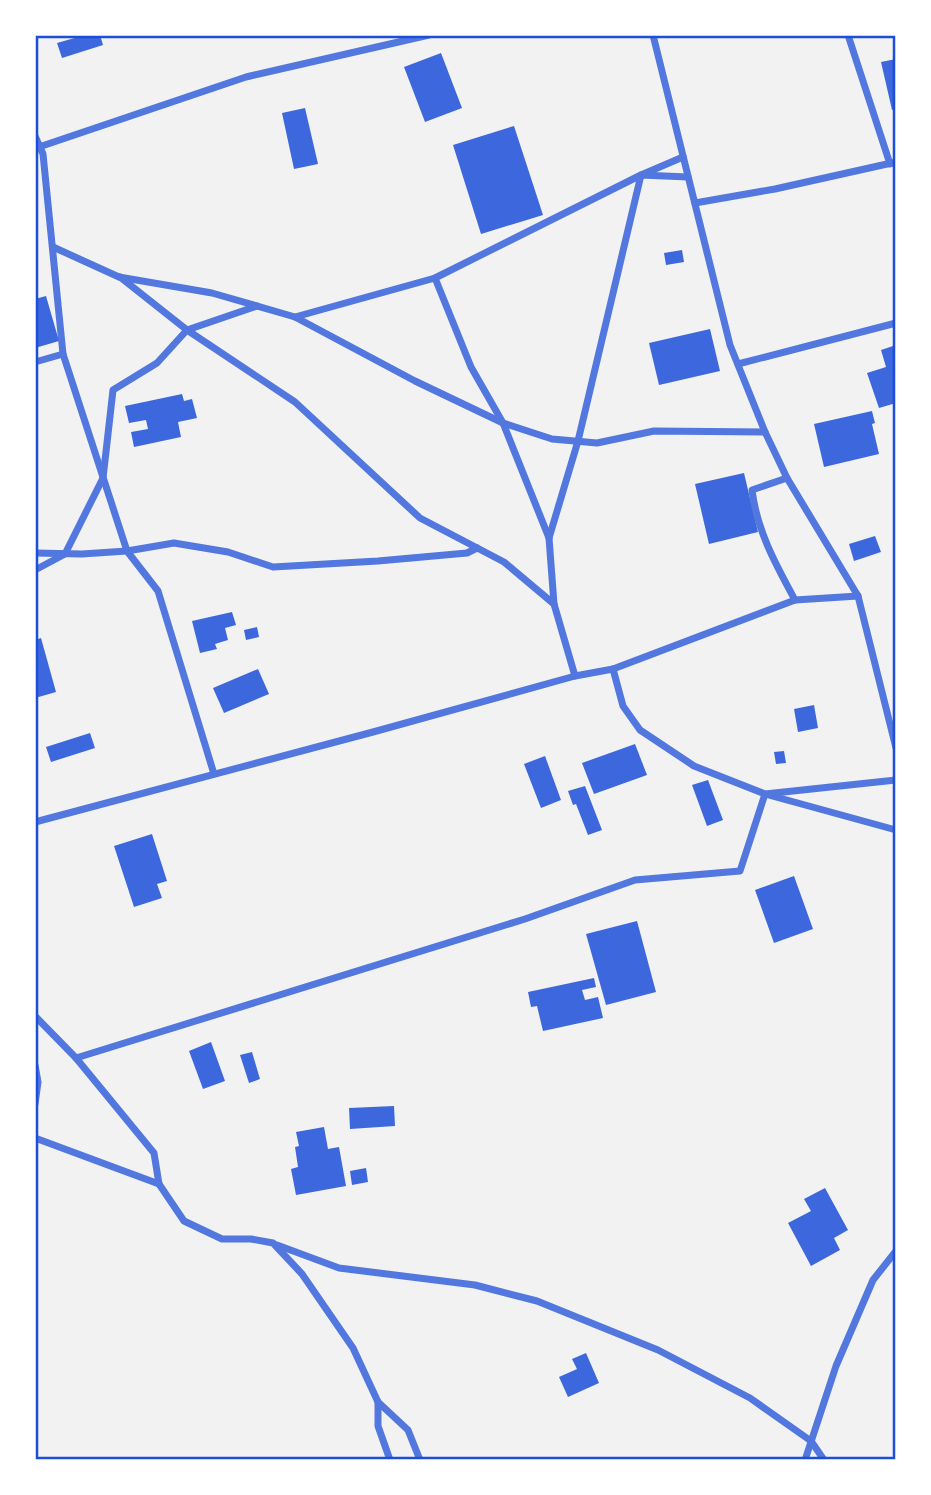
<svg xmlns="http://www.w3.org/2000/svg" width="931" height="1495" viewBox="0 0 931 1495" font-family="Quicksand,sans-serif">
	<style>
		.building { fill: #3d67dc }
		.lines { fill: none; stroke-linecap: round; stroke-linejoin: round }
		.minor { stroke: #5277de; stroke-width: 7 }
		.neatline { fill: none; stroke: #1d4ed8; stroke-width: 2.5 }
	</style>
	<rect width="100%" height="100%" fill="#f2f2f2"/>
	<!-- building -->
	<g class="building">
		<polygon points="85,35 100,35 103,45 62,58 57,43"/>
		<polygon points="441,53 462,108 425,122 404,67"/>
		<polygon points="896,59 896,109 892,110 881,62"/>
		<polygon points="305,108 318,164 294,169 282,113"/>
		<polygon points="514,126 543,215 481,234 453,145"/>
		<polygon points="682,250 684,262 666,265 664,253"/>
		<polygon points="46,296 59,341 35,348 35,299"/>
		<polygon points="710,329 720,371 659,385 649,343"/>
		<polygon points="896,345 896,403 879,408 867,373 886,367 881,350"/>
		<polygon points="182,394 184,401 192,399 197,418 178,422 181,437 134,447 131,432 148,429 146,420 129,423 125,406"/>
		<polygon points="872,411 875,423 872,424 879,454 824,467 814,424"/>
		<polygon points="744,473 758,532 709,544 695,484"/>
		<polygon points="875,536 881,552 854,561 849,544"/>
		<polygon points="232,612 236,625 225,628 228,640 215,644 217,649 200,653 192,621"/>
		<polygon points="257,627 259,637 246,640 244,630"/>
		<polygon points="41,638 56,692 35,698 35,640"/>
		<polygon points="258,669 269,694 224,713 213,688"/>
		<polygon points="814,705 818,728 798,732 794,709"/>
		<polygon points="90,733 95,748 51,762 46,747"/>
		<polygon points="635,744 647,775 594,794 582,763"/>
		<polygon points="784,751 786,763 776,764 774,752"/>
		<polygon points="545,756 561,800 541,808 524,764"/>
		<polygon points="708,780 723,820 707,826 692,785"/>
		<polygon points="585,786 602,830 588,835 576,804 573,805 568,791"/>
		<polygon points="152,834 167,881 157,884 162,898 134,907 114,846"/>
		<polygon points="794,876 813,929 774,943 755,890"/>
		<polygon points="637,921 656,992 606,1005 586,934"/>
		<polygon points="594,978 596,987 582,990 585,1000 598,997 603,1018 543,1031 537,1006 531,1007 528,992"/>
		<polygon points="211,1042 225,1081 203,1089 189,1051"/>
		<polygon points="252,1052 260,1079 249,1083 240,1055"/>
		<polygon points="394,1106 395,1126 350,1129 349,1108"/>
		<polygon points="324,1127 328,1149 339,1147 346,1186 296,1195 291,1169 298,1167 295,1147 299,1146 296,1132"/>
		<polygon points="366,1168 368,1182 352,1185 350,1171"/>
		<polygon points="825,1188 848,1230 834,1238 840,1250 811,1266 788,1223 811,1211 804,1199"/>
		<polygon points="586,1353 599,1383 568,1397 559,1377 577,1369 572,1359"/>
	</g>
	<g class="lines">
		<!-- minor -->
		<g class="minor">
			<polyline points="653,35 730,345 765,432 787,478 858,596 896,748"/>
			<polyline points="848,35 890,164"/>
			<polyline points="35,136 43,154 63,354 127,551 158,591 214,774"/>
			<polyline points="36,148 246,77 429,35"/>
			<polyline points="695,203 775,189 896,162"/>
			<polyline points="53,247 119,277 212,293 295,317 415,381 503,423 552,439 597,443 654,431 765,432"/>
			<polyline points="120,277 187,330 295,402 420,518 504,562 554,604"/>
			<polyline points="435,278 471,367 503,423 549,538"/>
			<polyline points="295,317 435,278 641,175 688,177"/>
			<polyline points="35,362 63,354"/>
			<polyline points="738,364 896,323"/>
			<path d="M787,478L752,490C757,531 776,565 795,600"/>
			<polyline points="35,553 82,554 127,551 174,543 228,552 273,567 378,561 467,553 477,548"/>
			<polyline points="35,570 65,554 103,478 113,390 157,363 187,330 257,306"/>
			<polyline points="613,669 623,706 640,730 694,766 765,794 896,830"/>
			<polyline points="575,676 554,604 549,538 578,441 641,175 683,157"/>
			<polyline points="35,822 373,732 575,676 613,669 795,600 858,596"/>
			<polyline points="35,1016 76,1058 154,1153 159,1184 184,1221 222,1239 251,1239 273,1243 302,1274 353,1348 378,1402 408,1430 420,1460"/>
			<polyline points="76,1058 525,919 635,880 740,871 765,794 896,780"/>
			<polyline points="35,1065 38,1082 35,1104"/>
			<polyline points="35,1138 159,1184"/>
			<polyline points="277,1245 339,1268 475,1285 537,1301 658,1350 750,1398 811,1441 824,1460"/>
			<polyline points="378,1402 378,1426 390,1460"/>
			<polyline points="805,1460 836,1366 873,1280 896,1251"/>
		</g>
	</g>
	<!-- border -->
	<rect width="931" height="1495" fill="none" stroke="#ffffff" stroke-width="74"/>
	<rect x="37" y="37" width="857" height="1421" class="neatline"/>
</svg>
